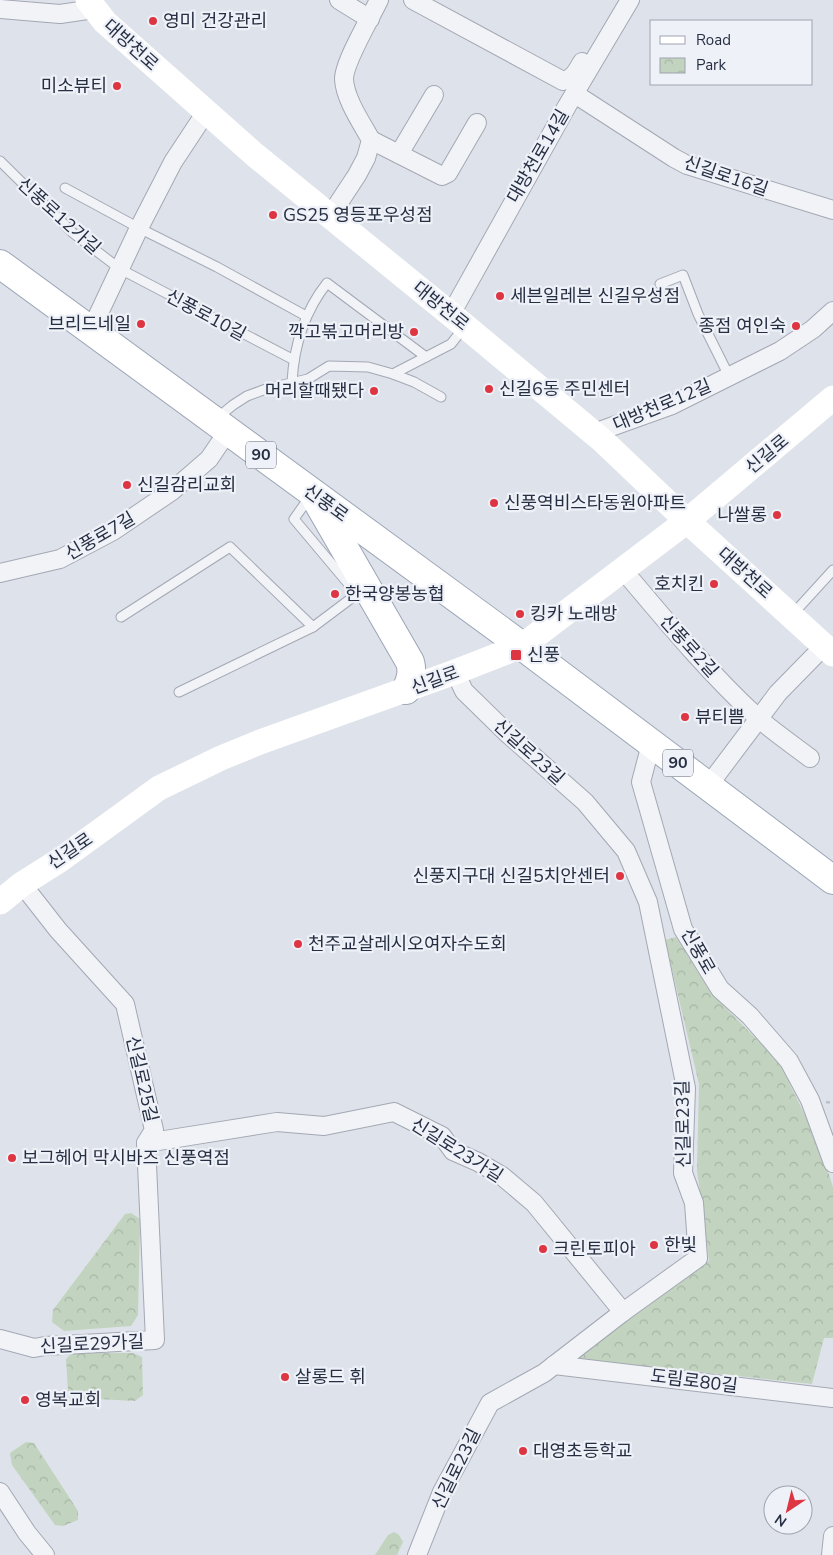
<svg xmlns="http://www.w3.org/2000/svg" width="833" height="1555" viewBox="0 0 833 1555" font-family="'Nunito Sans','Noto Sans KR',sans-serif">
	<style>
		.park { fill: url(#park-crowns) }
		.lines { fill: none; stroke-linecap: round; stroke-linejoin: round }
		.service-casing { stroke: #a3a8b4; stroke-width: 11 }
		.minor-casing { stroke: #a3a8b4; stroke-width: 20 }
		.primary-casing { stroke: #9ca5b7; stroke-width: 30 }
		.path { stroke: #bdc0c8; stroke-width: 2.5; stroke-dasharray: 4 4; stroke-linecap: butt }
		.service { stroke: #f2f3f7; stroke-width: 9 }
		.minor { stroke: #f2f3f7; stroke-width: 18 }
		.secondary { stroke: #fff; stroke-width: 25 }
		.primary { stroke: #fff; stroke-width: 28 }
		.poi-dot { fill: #dd3542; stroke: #eef1f7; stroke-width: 2 }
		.labels { text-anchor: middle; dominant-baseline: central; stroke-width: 4.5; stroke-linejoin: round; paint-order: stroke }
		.shield { fill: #eef1f7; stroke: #626878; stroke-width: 1 }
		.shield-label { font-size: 16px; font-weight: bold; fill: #262e42 }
		.poi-label { font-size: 18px; fill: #262e42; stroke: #eef1f7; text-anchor: start }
		.street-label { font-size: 18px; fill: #262e42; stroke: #eef1f7 }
	</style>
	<defs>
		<pattern id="park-crowns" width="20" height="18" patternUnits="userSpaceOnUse" patternTransform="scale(1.25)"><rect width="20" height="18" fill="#c2d4bf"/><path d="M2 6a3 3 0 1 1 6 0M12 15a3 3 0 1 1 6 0" fill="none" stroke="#a7b6a5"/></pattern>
	</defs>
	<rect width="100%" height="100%" fill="#dee2ea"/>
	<!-- park -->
	<g class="park">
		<polygon points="676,937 711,993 779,1062 820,1146 833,1187 833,1338 824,1338 812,1384 578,1359 623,1312 709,1261 697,1170 699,1084 665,940"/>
		<polygon points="131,1213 140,1219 138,1315 131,1326 64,1331 52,1322 53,1310 125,1214"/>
		<polygon points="72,1353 133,1353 142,1357 143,1395 135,1401 79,1398 68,1391 66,1359"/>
		<polygon points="26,1442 34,1443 78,1511 78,1520 63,1526 55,1525 12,1465 10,1453"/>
		<polygon points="394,1532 399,1535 403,1542 397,1555 375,1555 388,1535"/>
	</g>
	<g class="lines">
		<!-- service casing -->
		<g class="service-casing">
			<g id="service">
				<polyline points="0,161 73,233 120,269 294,360"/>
				<polyline points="65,188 139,228 217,267 306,316"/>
				<polyline points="660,284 683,275 698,314 729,376"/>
				<polyline points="393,374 414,382 441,397"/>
				<path d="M292,382C294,346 304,312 327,283L426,357"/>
				<polyline points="216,419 233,405 247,396 266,389 308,379 329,366 368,367 393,374 451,344 465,326"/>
				<polyline points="311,495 294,519 357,594 313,627"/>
				<polyline points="792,615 833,570"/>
				<polyline points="121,617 230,547 313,627 179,692"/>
			</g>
		</g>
		<!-- minor casing -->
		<g class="minor-casing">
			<g id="minor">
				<polyline points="339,0 370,19"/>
				<path d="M413,0L563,81C573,79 577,71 582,62"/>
				<polyline points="0,9 60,14 94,9"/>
				<polyline points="575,94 674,158 687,165 833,210"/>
				<polyline points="371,140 442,176 448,173 477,123"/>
				<polyline points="399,154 434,95"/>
				<path d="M330,216L357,175L366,158L371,140C361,122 345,99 344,79C344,62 371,17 379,0"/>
				<polyline points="451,314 567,106 630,0"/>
				<polyline points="91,330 139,228 173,162 206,112"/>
				<polyline points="594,433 672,405 780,351 813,329 833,311"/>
				<path d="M623,570C666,621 709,673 758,718C774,732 793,745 810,758"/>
				<polyline points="0,573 60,559 113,531 172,491 209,459 228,431"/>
				<polyline points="651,744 641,782 683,929 720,989 750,1016 789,1061 810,1100 833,1163"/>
				<polyline points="708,786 778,693 824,646"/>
				<polyline points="146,1143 277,1122 324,1126 394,1112 442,1136 453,1151 478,1162 502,1176 534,1203 623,1312"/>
				<polyline points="0,1339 34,1348 45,1346 155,1340 146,1143 154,1130 125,1004 58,930 22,884"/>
				<polyline points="554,1365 833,1398"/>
				<polyline points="0,1492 27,1533 45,1555"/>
				<polyline points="417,1555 442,1492 490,1403 544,1373 623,1312 698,1258 694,1203 683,1173 686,1088 648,902 626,851 585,802 508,734 464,691 455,672"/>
				<polyline points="831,1555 833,1536"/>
			</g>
		</g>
		<!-- primary casing -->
		<g class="primary-casing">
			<g id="primary">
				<polyline points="0,264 522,646 833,880"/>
				<path d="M317,501L410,662C413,672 411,680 406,690"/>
			</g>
		</g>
		<!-- path -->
		<polyline class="path" points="826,1102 833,1103"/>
		<!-- service -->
		<use href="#service" class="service"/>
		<!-- minor -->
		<use href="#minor" class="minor"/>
		<!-- secondary -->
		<g class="secondary">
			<polyline points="88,0 105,22 255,155 465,326 603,441 687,521 833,654"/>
			<polyline points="0,902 22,884 60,860 159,788 188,774 221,758 260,742 455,672 522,646 687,521 833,398"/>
		</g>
		<!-- primary -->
		<use href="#primary" class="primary"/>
	</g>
	<!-- markers -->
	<g class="poi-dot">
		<circle cx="153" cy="21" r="5"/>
		<circle cx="117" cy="86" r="5"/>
		<circle cx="273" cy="215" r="5"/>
		<circle cx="500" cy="296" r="5"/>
		<circle cx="141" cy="324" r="5"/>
		<circle cx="796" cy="326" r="5"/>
		<circle cx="414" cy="332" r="5"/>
		<circle cx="489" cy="389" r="5"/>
		<circle cx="374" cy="391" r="5"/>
		<circle cx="127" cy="485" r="5"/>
		<circle cx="494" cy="503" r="5"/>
		<circle cx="777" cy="515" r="5"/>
		<circle cx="714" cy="584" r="5"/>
		<circle cx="335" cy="594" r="5"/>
		<circle cx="520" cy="614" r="5"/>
		<rect x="510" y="649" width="12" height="12" rx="2.5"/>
		<circle cx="685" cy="717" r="5"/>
		<circle cx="620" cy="876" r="5"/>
		<circle cx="298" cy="944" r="5"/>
		<circle cx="12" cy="1158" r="5"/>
		<circle cx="654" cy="1245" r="5"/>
		<circle cx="543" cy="1249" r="5"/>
		<circle cx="285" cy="1377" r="5"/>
		<circle cx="25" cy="1400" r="5"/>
		<circle cx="523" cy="1451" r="5"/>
	</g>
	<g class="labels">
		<!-- shield labels -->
		<g class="shield">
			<rect x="246" y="441.5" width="30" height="27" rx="4"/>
			<rect x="663" y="749.5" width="30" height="27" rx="4"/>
		</g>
		<g class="shield-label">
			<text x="261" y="455">90</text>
			<text x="678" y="763">90</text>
		</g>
		<!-- poi labels -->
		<g class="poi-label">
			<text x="163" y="21">영미 건강관리</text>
			<text x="107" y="86" text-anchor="end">미소뷰티</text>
			<text x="283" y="215">GS25 영등포우성점</text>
			<text x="510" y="296">세븐일레븐 신길우성점</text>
			<text x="131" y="324" text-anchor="end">브리드네일</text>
			<text x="786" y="326" text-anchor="end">종점 여인숙</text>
			<text x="404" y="332" text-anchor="end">깍고볶고머리방</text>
			<text x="499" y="389">신길6동 주민센터</text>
			<text x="364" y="391" text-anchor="end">머리할때됐다</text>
			<text x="137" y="485">신길감리교회</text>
			<text x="504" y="503">신풍역비스타동원아파트</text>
			<text x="767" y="515" text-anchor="end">나쌀롱</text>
			<text x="704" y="584" text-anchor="end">호치킨</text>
			<text x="345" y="594">한국양봉농협</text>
			<text x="530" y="614">킹카 노래방</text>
			<text x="527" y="655">신풍</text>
			<text x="695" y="717">뷰티쁨</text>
			<text x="610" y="876" text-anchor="end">신풍지구대 신길5치안센터</text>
			<text x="308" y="944">천주교살레시오여자수도회</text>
			<text x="22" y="1158">보그헤어 막시바즈 신풍역점</text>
			<text x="664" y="1245">한빛</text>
			<text x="553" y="1249">크린토피아</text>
			<text x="295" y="1377">살롱드 휘</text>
			<text x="35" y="1400">영복교회</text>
			<text x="533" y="1451">대영초등학교</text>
		</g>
		<!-- street labels -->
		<g class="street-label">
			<text transform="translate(131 45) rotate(42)">대방천로</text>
			<text transform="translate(538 156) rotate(-60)">대방천로14길</text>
			<text transform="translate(726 176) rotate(19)">신길로16길</text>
			<text transform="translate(59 216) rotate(42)">신풍로12가길</text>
			<text transform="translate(441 306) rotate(39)">대방천로</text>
			<text transform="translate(206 315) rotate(28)">신풍로10길</text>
			<text transform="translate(662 405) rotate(-23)">대방천로12길</text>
			<text transform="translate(767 454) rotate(-40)">신길로</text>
			<text transform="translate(326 503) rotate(36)">신풍로</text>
			<text transform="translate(100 536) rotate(-30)">신풍로7길</text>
			<text transform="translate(745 573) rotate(42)">대방천로</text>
			<text transform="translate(689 646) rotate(48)">신풍로2길</text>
			<text transform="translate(435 680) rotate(-20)">신길로</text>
			<text transform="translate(529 752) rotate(42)">신길로23길</text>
			<text transform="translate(70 851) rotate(-34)">신길로</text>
			<text transform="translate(698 951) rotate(60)">신풍로</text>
			<text transform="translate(142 1079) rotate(77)">신길로25길</text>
			<text transform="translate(683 1124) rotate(-91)">신길로23길</text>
			<text transform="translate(457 1150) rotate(32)">신길로23가길</text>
			<text transform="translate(92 1344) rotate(-3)">신길로29가길</text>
			<text transform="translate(694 1381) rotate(7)">도림로80길</text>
			<text transform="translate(456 1469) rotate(-64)">신길로23길</text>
		</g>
	</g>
	<!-- legend -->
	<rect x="650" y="20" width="162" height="65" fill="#eef1f7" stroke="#9ea3af"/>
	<rect x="660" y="36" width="25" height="8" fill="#ffffff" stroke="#9ea3af"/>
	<text x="696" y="45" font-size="15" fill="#262e42">Road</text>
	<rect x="660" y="58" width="25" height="15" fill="url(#park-crowns)" stroke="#9ea3af"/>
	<text x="696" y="70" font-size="15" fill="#262e42">Park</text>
	<!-- north arrow -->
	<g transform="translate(788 1510) rotate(215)"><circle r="24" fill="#eef1f7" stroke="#9ea3af"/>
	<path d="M0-4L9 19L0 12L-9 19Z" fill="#dd3542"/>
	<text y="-8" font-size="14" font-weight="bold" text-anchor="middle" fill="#262e42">N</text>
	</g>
</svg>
